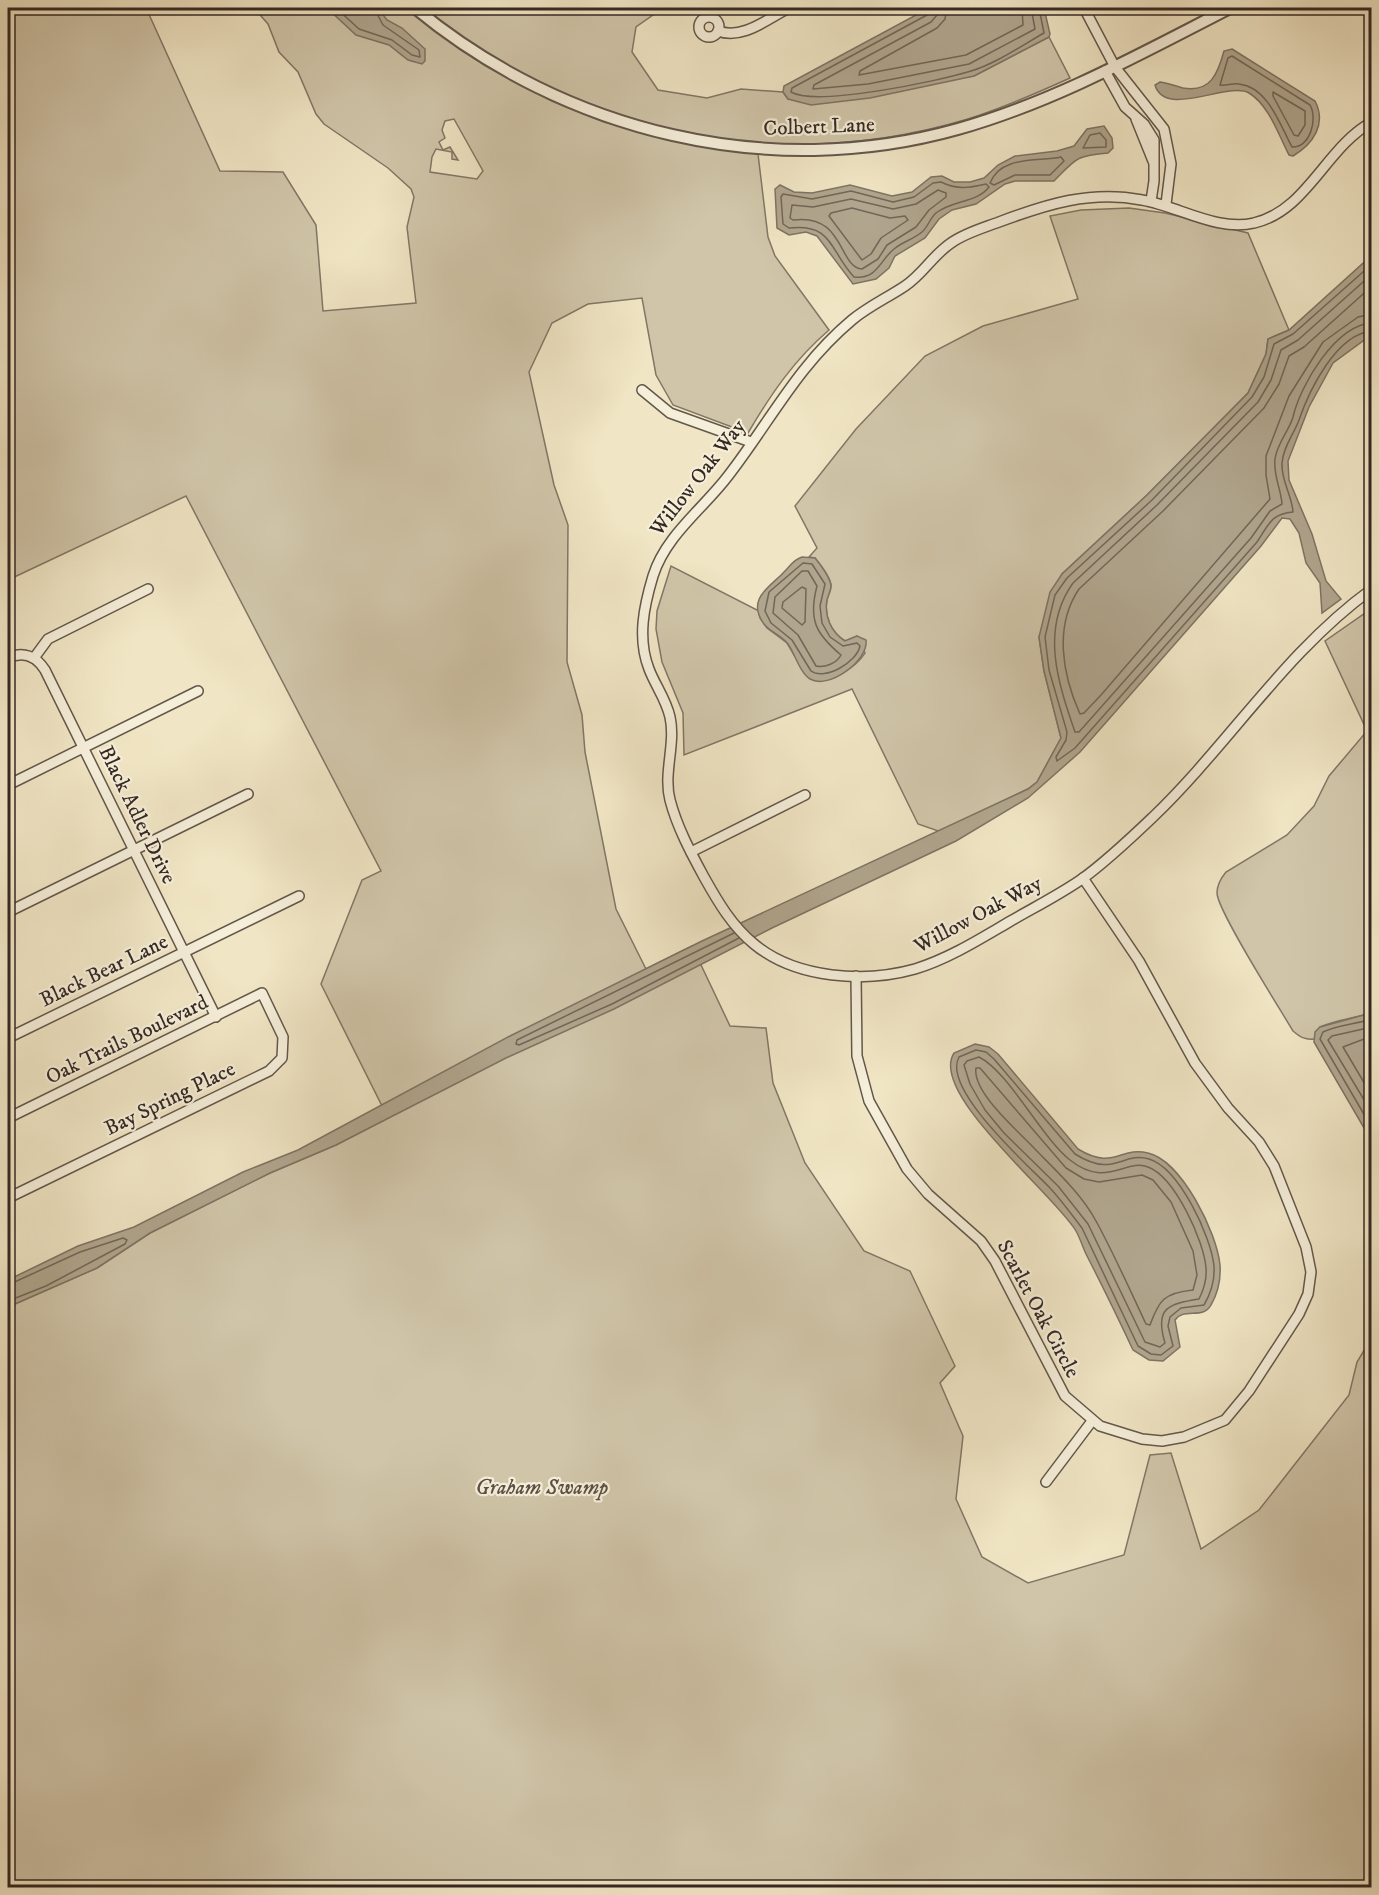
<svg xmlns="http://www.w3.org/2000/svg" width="1379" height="1895" viewBox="0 0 1379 1895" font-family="'IM FELL DW Pica',serif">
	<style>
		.green { fill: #d0c5a9; stroke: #827666; stroke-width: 1.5; fill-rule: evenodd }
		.water { fill: #b0a58d; stroke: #7e7363; stroke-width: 1.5 }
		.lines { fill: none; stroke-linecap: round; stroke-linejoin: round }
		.shore { stroke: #726658; stroke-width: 1.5 }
		.minor-casing { stroke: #63574b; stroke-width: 12 }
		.tertiary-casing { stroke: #63574b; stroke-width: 14 }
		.minor { stroke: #f5eed9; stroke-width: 9 }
		.tertiary { stroke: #f5eed9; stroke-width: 10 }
		.labels { text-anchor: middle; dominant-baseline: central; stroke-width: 4.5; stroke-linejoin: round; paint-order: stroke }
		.street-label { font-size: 21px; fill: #342823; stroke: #f5eed9 }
		.park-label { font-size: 21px; font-style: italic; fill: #5b4f44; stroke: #f5eed9 }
	</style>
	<rect width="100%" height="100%" fill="#f0e5c4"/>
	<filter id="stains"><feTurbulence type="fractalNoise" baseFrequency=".00333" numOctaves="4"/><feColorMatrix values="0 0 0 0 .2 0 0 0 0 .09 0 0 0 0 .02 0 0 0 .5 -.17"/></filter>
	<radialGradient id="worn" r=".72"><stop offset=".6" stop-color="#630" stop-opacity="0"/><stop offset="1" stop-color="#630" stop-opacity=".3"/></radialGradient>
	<!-- green -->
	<g class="green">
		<path d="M8,8H153L147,10L220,171L283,172L316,225L323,311L416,303L407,227L414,197L411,189L388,168L324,124L316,114L298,72L279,52L268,24L254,8H408L482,62L552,101L604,122L674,141L758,154L768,237L775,256L829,330C794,360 771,394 748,433L673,405L656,375L642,298L588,304L552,323L529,372L554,485L568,525L567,662L582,715L585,752L616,909L646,969L692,946L730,1026L766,1028L773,1083L805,1163L864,1251L910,1271L955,1366L940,1383L963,1436L956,1499L982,1557L1028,1583L1124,1555L1150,1455L1171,1453L1201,1549L1259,1510L1349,1395L1357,1362L1371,1339V1887L8,1888V1307L97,1268L150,1233L270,1173L336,1145L388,1118L321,984L362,880L381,871L186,496L8,580V97L13,77L8,75ZM454,119L483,171L477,179L430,172L432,157L436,149L452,152V159L458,160L450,147L443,150L439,142L445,138L442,130L445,121Z"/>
		<path d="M421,8H663L636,27L632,52L658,90L707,98L741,89L783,92L788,99L974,76L1049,37L1070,78C1037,93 1003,108 968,119C835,159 682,153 555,92C507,69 463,39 421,8Z"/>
		<path d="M1129,208L1165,213L1248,233L1289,330L1268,339L1266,354L1248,393L1147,495L1062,574L1039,637L1044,671L1061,738L1037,782L1028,789L941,832L918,824L852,689L684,755L683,713L662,662L656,629L657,611L671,566L759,611L760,618L767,628L787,643L803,670L819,681C836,679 855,668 865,653L857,636L845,641C831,632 824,617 827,600C828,595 831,591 831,586C831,578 820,564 815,558L809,557L817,548L795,506L856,429L925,356L983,326L1078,299L1050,216L1081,210Z"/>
		<path d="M1371,609V1013C1355,1018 1336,1020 1320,1027L1314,1039C1305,1040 1300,1037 1293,1031C1280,1009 1217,910 1217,893C1217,884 1221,878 1226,872L1287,835L1314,806L1329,776L1367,731L1325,641Z"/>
	</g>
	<!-- water -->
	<g class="water">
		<polygon points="327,8 378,8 387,20 402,28 425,49 425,61 422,64 408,60 389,45 356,35"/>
		<polygon points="929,8 1044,8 1050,34 1049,37 974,76 870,98 811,105 788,99 783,92 784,86"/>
		<path d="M1232,49L1315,101C1327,124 1313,144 1293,156L1289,155C1279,136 1269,105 1249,93C1228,81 1165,119 1155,85L1160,82C1168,83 1175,86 1183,88C1211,93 1218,73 1224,51Z"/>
		<path d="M1104,126L1112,138L1113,148L1108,153C1075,156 1077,158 1054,181H1015L1005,184L976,204L952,210L939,219L925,238L895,256L889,268L876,279L853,284L817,236L806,232L789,235L777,228L775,189L780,185L794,192L812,193L850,185L892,196L912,192L931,177L942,176L954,182H970L984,178L998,165L1015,156L1057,151L1074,146L1087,129Z"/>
		<polygon points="1371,256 1371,335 1333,363 1309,407 1288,461 1289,480 1312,534 1326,581 1341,599 1322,613 1320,583 1306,563 1299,533 1290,519 1282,518 1261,546 1080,752 1028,798 956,841 772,928 614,1009 506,1058 336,1145 270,1173 150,1233 97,1268 8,1307 8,1280 78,1246 134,1227 243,1172 298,1150 510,1036 702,941 1028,789 1037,782 1061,738 1044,671 1039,637 1050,592 1062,574 1147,495 1248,393 1266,354 1268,339 1289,330"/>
		<path d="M802,557L815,558C820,564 831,579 831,586C831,591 828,595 827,600C824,616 831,632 845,641L857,636L866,640C869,660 829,690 810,679C800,673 795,654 788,644C781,635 770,632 764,624C745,598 772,586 785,571C791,565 793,560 802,557Z"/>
		<polygon points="1371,1013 1372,1013 1371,1140 1314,1042 1315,1032 1320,1027"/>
		<path d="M975,1044L989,1047L998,1054L1078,1149C1114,1171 1120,1146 1148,1153C1182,1161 1217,1233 1220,1265C1221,1280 1218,1293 1211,1305C1203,1320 1184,1307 1175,1320L1180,1347L1163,1361L1149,1360L1133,1350C1118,1318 1103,1287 1087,1256C1083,1248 1080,1238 1076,1231C1055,1195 928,1093 954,1053Z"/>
	</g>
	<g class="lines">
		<!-- shore -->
		<g class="shore">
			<polyline points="336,8 359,29 392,40 412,55 420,57 419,50 383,25 374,8"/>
			<path d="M930,8L927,15L792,88L791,92C816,107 939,81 971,71C995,64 1021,46 1044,33L1039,8"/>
			<polyline points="938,8 937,15 931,22 814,85 813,89 868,84 969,64 1035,29 1031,8"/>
			<polyline points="947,8 945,19 937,28 860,71 859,75 966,55 1023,25 1022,8"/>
			<path d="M1232,56L1310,105C1318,119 1310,148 1292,147C1280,125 1268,87 1239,84C1232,83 1226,86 1220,85L1228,58Z"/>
			<polygon points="1273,92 1305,111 1305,125 1298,136 1294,135 1273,96"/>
			<polygon points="1100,133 1106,140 1106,147 1083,148 1090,135"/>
			<path d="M1061,157L1064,161L1050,175H1015L994,185L990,183C1001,155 1038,162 1061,157Z"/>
			<path d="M941,182C957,190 969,188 986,184L989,187C977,203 952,200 936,213C930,218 928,227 922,232C914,239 902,242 894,249C880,260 877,280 854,277C829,250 833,223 789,228L783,224L781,197L783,194L812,199L851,191L893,202L914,197L933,183Z"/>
			<path d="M938,190L946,193V197L929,210L916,227L887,245L878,259L862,269C838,267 845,213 793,220L790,218L792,205L813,207L851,199L893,209L916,204Z"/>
			<polygon points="852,208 890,218 905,216 908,220 881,238 871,254 862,260 829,216 831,213"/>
			<path d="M1372,264L1293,334L1274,344L1264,377L1252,397L1152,500L1067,578L1055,595L1045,637L1049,670L1067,732L1066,740L1056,757L1057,761L1075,748L1257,542C1269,524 1271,514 1293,512C1292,495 1281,481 1282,463C1283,447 1294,434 1299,420C1309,391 1336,334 1372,331"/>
			<path d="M1372,274L1298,340L1281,350L1271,380L1258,402L1157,505L1073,583C1040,629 1058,683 1075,732H1079L1251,538L1270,511L1282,504C1281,489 1273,475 1275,459C1277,443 1289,431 1293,417C1300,386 1335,325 1372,323"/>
			<path d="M1372,286L1304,347L1289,356L1279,384L1264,408L1163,511L1079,589C1054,626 1062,674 1080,714L1084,713L1101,695L1270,499L1266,475V456L1289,396L1323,342L1358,317L1372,314"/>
			<path d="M803,563L812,564L825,584L820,606L822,623L830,637L843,646L857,643L860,646C857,662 825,681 811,671L792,640L771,623L765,611L769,592Z"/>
			<path d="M802,571H808L817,586C808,620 816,634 841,655C837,663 825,668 816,666L798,635L773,613L775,597Z"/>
			<polygon points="802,587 806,589 805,622 802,625 782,608 783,602"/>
			<polyline points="734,933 517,1040 516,1044 519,1045 612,1004 739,938"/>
			<path d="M1372,1019C1356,1024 1337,1025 1323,1032L1320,1039L1372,1128"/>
			<polyline points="1372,1027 1332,1036 1328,1040 1372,1113"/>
			<polyline points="1372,1036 1343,1047 1372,1096"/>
			<path d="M976,1050L986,1052L994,1059L1075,1154C1115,1179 1122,1151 1149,1159C1179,1168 1211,1236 1214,1266C1215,1280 1211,1293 1204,1305L1181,1308L1170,1317L1168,1326L1173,1346L1161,1355L1151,1354L1138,1346L1082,1228C1072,1215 1062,1201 1050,1188C1030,1167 941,1089 959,1057Z"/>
			<path d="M979,1057C1009,1072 1041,1137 1070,1160C1106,1189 1126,1158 1148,1167C1175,1177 1204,1241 1206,1268C1207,1279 1204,1289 1199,1299C1169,1304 1154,1307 1165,1343L1160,1347L1145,1342L1088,1224L1058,1186L1004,1133L985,1110L970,1084L964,1065L967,1061Z"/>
			<path d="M976,1068H980L1066,1168L1084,1179L1099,1182L1142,1175L1153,1180L1171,1202L1193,1251L1197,1275L1193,1290C1164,1293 1159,1300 1150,1325L1146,1324C1130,1290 1114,1254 1096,1221C1081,1193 1055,1170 1033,1147C1018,1131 972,1092 976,1068Z"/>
			<polyline points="8,1285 80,1252 123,1238 127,1240 125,1244 46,1286 8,1301"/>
		</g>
		<!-- minor casing -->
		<g class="minor-casing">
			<g id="minor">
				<polyline points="1084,8 1115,67 1164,129 1171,164 1166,204"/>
				<circle cx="709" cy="27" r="10"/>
				<path d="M718,31C743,40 767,19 789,8"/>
				<polyline points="1105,71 1125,107 1144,124 1154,140 1154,181 1151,201"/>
				<polyline points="1136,119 1153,161"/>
				<path d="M1372,122C1326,147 1307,211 1254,223C1218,232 1178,206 1142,200C1091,190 1047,204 999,222C983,228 965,233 951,243C933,255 923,274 905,286C887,298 869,306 852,320C797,366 770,422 728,476C703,509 666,535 653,576C644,606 637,638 649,669C655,685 666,699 670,717C676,744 663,773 670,800C677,827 691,853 704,877C718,902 732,926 754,944C796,979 865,983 915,969C948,959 980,939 1009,922C1033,908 1059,895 1082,879C1107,861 1131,838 1153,817C1229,744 1286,651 1372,589"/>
				<polyline points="642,390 670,413 751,442"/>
				<path d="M8,658C23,651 36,656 45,670L216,1017"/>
				<polyline points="34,658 48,639 148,589"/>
				<polyline points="8,785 198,691"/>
				<polyline points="691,852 805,795"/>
				<polyline points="8,912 248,794"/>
				<polyline points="856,976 857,1056 869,1101 907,1169 928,1194 981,1241 995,1261 1065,1396 1100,1426 1142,1439 1162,1441 1184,1437 1225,1420 1249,1391 1299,1314 1308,1294 1311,1272 1306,1247 1274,1166 1259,1142 1228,1108 1195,1063 1139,961 1083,878"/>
				<polyline points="8,1038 299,896"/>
				<polyline points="8,1118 262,993 283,1037 282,1058 269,1071 8,1198"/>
				<polyline points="1046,1482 1092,1421"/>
			</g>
		</g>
		<!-- tertiary casing -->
		<g class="tertiary-casing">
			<path id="tertiary" d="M415,8C565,132 769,182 958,129C1054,102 1142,53 1230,8"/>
		</g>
		<!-- minor -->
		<use href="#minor" class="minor"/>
		<!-- tertiary -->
		<use href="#tertiary" class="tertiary"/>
	</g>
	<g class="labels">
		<!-- street labels -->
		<g class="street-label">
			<text transform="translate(819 127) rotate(-2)">Colbert Lane</text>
			<text transform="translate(698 478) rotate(-52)">Willow Oak Way</text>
			<text transform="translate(137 815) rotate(64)">Black Adler Drive</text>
			<text transform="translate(978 915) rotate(-28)">Willow Oak Way</text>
			<text transform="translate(104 971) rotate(-26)">Black Bear Lane</text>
			<text transform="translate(127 1040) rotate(-26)">Oak Trails Boulevard</text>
			<text transform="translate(170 1099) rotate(-26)">Bay Spring Place</text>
			<text transform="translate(1038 1309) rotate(62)">Scarlet Oak Circle</text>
		</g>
		<!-- park labels -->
		<g class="park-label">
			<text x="542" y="1488">Graham Swamp</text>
		</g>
	</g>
	<!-- margin -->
	<rect width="1379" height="1895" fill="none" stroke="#f0e5c4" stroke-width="30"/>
	<rect x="9" y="9" width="1361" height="1877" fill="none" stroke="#342823" stroke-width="3"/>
	<rect x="15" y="15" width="1349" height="1865" fill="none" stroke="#342823" stroke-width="1.5"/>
	<rect width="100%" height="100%" filter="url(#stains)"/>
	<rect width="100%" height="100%" fill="url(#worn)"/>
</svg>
